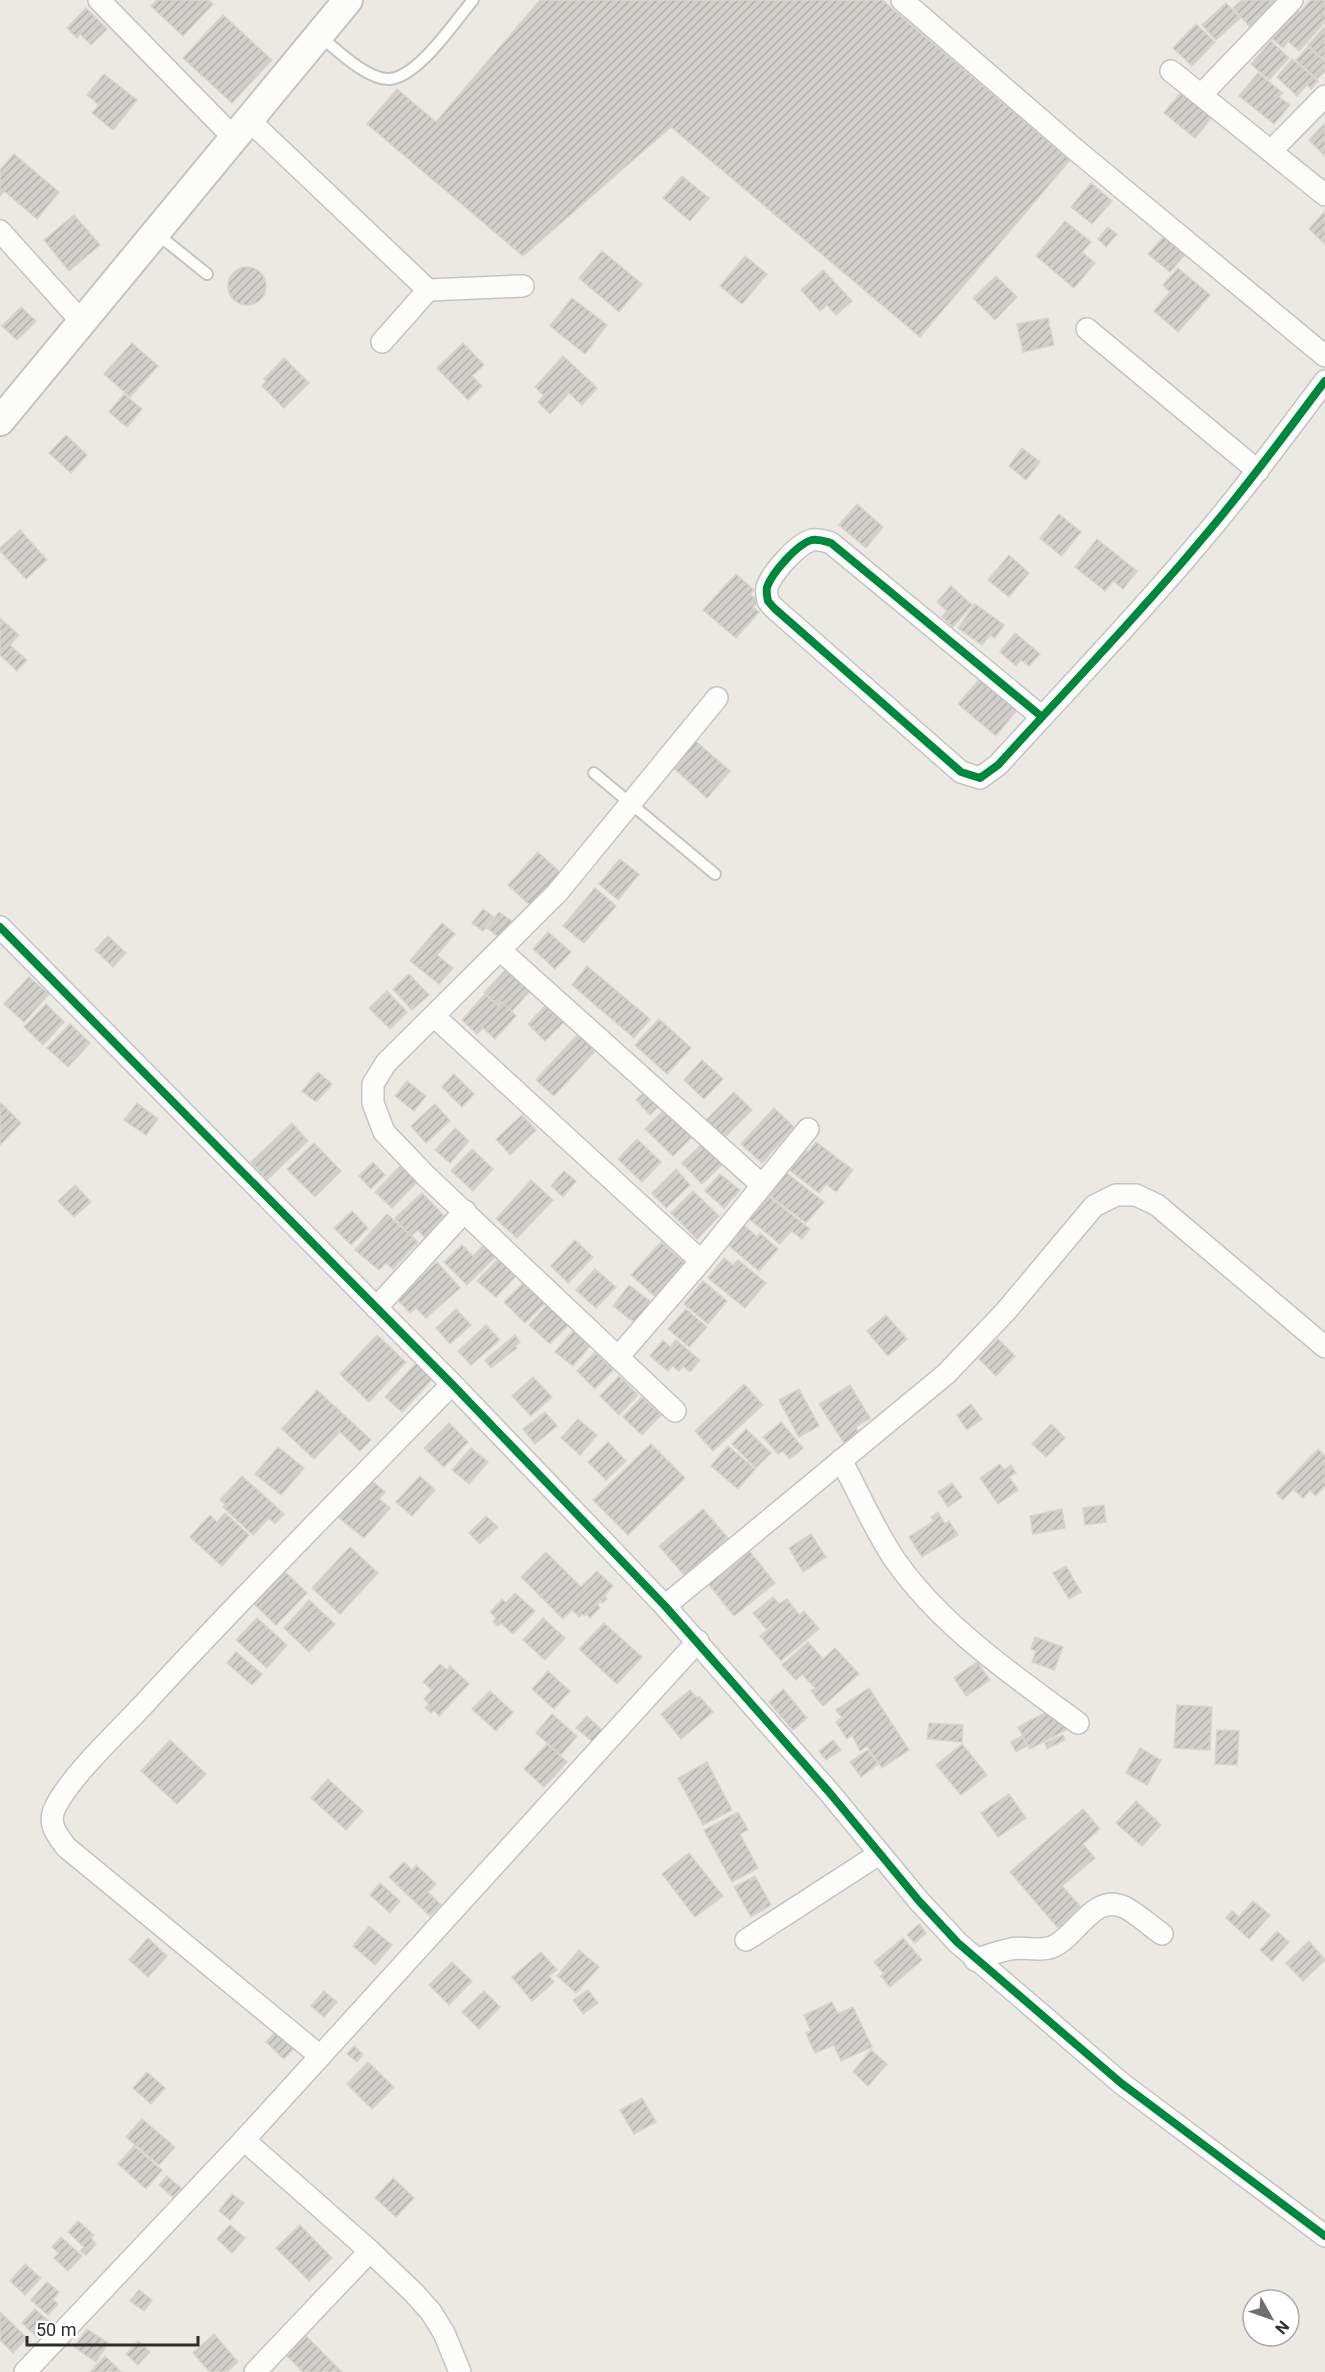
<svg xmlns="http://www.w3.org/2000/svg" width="1325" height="2372" viewBox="0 0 1325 2372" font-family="Roboto,sans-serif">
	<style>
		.building { fill: url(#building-hatch); stroke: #d7d4d0; stroke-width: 1.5 }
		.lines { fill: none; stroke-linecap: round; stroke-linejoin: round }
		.lane-casing { stroke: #c5c4c5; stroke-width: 14 }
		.street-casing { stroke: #c5c4c5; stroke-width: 24 }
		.secondary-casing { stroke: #c5c4c5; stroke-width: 32 }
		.lane { stroke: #fcfcfb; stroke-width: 10 }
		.street { stroke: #fcfcfb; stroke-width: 21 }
		.secondary { stroke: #fcfcfb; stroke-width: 28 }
		.cycleway-casing { stroke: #fff; stroke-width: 11 }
		.cycleway { stroke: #00873e; stroke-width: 8 }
	</style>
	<defs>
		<pattern id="building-hatch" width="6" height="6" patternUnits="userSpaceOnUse" patternTransform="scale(1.5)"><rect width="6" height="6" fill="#d1cecb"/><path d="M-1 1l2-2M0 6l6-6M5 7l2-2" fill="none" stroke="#b4b1af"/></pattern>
	</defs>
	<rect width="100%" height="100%" fill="#ece8e4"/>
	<!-- building -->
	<g class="building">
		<polygon points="157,0 208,0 213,4 183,36 151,6"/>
		<polygon points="540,0 882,0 1070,160 920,337 671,127 523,256 367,124 397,89 436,122"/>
		<polygon points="1242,0 1274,0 1276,2 1250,27 1233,8"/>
		<polygon points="1311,0 1325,0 1325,22 1299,51 1288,41 1283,48 1269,36 1294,7 1300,12"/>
		<polygon points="1226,3 1240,18 1216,40 1202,25"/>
		<polygon points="86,8 107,29 91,45 80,34 77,38 67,28"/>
		<polygon points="223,15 272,60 232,103 183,58"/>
		<polygon points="1196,24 1215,42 1192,66 1173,48"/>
		<polygon points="1325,26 1325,61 1308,45"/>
		<polygon points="1271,41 1289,58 1269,80 1251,64"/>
		<polygon points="1308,47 1325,62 1325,71 1317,79 1296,60"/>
		<polygon points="1292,59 1318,81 1311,89 1307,85 1297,96 1277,77"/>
		<polygon points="1258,73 1283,93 1279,97 1290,105 1274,124 1239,96"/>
		<polygon points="104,74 137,100 113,130 92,113 99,105 87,95"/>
		<polygon points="1182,91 1213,116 1195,138 1164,113"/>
		<polygon points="1325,123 1325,156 1309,140"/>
		<polygon points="14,154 59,192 37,219 4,191 0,196 0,170"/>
		<polygon points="682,176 709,198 690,221 663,198"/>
		<polygon points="1091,183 1112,201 1092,224 1071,207"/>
		<polygon points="1325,211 1325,244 1309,229"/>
		<polygon points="74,215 100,245 69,271 44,240"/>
		<polygon points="1065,221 1091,242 1082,252 1095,263 1074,288 1036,256"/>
		<polygon points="1108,227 1117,234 1106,247 1098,239"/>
		<polygon points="1165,235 1186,253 1170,272 1148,254"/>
		<polygon points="602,251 642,284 619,312 579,278"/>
		<polygon points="745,256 767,274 742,304 720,286"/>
		<circle cx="247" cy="286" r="19"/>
		<polygon points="1178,268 1210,295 1178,332 1154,311 1170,292 1163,285"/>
		<polygon points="823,270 852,301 836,315 827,305 820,311 801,290"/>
		<polygon points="996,276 1017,297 995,320 973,298"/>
		<polygon points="572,298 607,325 585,354 550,326"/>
		<polygon points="21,307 36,321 17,340 2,326"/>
		<polygon points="1048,318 1054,345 1023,352 1017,324"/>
		<polygon points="132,343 158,366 130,397 104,374"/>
		<polygon points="463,343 484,365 472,376 482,386 468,400 437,368"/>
		<polygon points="563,356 597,388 582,405 569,393 550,414 538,402 544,396 535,387"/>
		<polygon points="284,358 309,383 284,408 262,386 266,381 264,379"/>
		<polygon points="124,394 142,409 127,427 109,412"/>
		<polygon points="66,435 87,455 71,473 49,453"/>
		<polygon points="1022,448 1040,462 1026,480 1009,466"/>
		<polygon points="857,504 883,527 866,548 839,525"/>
		<polygon points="1059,514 1081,532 1061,556 1040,538"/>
		<polygon points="20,530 47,560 26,579 0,551 0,548"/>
		<polygon points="1097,539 1137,571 1123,589 1113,581 1105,591 1075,567"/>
		<polygon points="1009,555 1029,573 1009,597 988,580"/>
		<polygon points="736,574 754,590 750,594 758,601 753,607 759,612 736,638 703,610"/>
		<polygon points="951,586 972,605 953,627 942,617 947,611 937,602"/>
		<polygon points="975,604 1004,625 995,638 990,635 982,645 958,628"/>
		<polygon points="0,618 19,635 10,645 27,660 17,671 0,655"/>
		<polygon points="1015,633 1040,654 1029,666 1021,660 1016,666 1000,652"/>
		<polygon points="983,675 1020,706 996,736 958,704"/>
		<polygon points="692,738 730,771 707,798 669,764"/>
		<polygon points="538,852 562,874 532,907 508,885"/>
		<polygon points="620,859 639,874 618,900 599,884"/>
		<polygon points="595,888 616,906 584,943 563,926"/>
		<polygon points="483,909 494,917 483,931 472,923"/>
		<polygon points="499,912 513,922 500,938 487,928"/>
		<polygon points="442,923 455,934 437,955 453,968 439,984 410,961"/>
		<polygon points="548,932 571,952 555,969 533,949"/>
		<polygon points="108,936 126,953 113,967 95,950"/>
		<polygon points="587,966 650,1019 634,1038 572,985"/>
		<polygon points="506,969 530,991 512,1011 501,1002 498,1005 484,993"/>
		<polygon points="409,974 429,995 412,1010 393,989"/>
		<polygon points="29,977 49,994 24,1022 4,1004"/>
		<polygon points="387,991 407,1012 390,1029 369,1008"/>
		<polygon points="485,994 498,1006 502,1002 516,1016 495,1039 483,1028 477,1034 462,1020"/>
		<polygon points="549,1002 567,1019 545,1041 528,1024"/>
		<polygon points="46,1004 64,1022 43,1045 24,1027"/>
		<polygon points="659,1019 691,1048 667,1074 635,1045"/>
		<polygon points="70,1024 90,1043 68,1067 47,1048"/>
		<polygon points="578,1034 596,1050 554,1096 536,1080"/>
		<polygon points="702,1060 723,1079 704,1099 684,1080"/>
		<polygon points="318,1072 332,1084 316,1102 302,1091"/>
		<polygon points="454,1074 474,1094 462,1107 442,1087"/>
		<polygon points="407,1081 426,1096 414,1111 395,1096"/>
		<polygon points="649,1087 663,1102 650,1115 636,1100"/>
		<polygon points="734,1092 752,1110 724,1138 706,1120"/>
		<polygon points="0,1102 21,1123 0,1145"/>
		<polygon points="137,1103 158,1119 146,1135 124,1120"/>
		<polygon points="435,1104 450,1121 426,1143 411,1126"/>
		<polygon points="666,1108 694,1135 673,1156 645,1129"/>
		<polygon points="774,1108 794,1127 762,1163 741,1144"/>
		<polygon points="522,1115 536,1130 510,1155 496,1139"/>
		<polygon points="292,1123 308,1141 267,1180 251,1162"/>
		<polygon points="455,1128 469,1141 450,1163 435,1150"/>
		<polygon points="637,1139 661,1162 642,1182 618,1159"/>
		<polygon points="704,1142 724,1163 702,1184 682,1163"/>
		<polygon points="816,1142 853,1170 836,1192 826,1184 819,1193 786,1167 801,1147 808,1152"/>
		<polygon points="314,1143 341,1171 315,1197 287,1169"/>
		<polygon points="472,1149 493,1169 473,1191 451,1171"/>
		<polygon points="373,1162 385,1175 371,1189 359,1176"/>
		<polygon points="402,1164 419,1180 392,1208 375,1192"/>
		<polygon points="676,1169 690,1185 666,1208 652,1193"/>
		<polygon points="564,1171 576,1181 563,1197 551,1186"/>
		<polygon points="784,1171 824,1202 806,1223 767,1193"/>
		<polygon points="720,1174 740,1190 724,1208 705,1191"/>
		<polygon points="531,1180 553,1200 517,1238 496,1219"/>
		<polygon points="75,1185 91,1202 74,1217 58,1201"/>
		<polygon points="693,1191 719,1216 697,1239 671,1213"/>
		<polygon points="422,1193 447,1219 425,1238 418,1230 411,1236 395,1218"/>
		<polygon points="767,1195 810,1229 802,1239 791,1231 780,1244 748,1218"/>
		<polygon points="352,1211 368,1228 351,1245 334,1228"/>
		<polygon points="387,1214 418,1242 393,1269 386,1263 379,1270 355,1250"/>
		<polygon points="744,1225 757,1237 760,1233 778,1249 759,1271 727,1244"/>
		<polygon points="575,1240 593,1257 568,1283 551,1266"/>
		<polygon points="661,1242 686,1264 656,1297 631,1275"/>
		<polygon points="485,1244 497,1255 467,1285 444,1262 462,1245 473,1256"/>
		<polygon points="499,1258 517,1275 496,1297 477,1281"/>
		<polygon points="724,1258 733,1265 738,1260 766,1283 745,1308 708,1278"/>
		<polygon points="437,1262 460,1288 426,1318 416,1308 410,1313 397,1299"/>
		<polygon points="595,1269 616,1287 596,1308 576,1290"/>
		<polygon points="703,1281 727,1301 708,1324 684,1304"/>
		<polygon points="524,1282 549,1299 525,1323 504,1302"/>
		<polygon points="629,1285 651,1302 635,1323 613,1306"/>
		<polygon points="548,1304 569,1324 550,1344 529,1325"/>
		<polygon points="456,1309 471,1325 450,1344 436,1328"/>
		<polygon points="686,1309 707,1327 689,1347 668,1329"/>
		<polygon points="886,1315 907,1339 888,1356 867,1331"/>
		<polygon points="486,1325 500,1340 471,1365 458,1351"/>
		<polygon points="577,1326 594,1341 573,1366 555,1352"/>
		<polygon points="377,1335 406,1362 369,1402 340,1374"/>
		<polygon points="515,1335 520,1342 515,1346 517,1348 491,1368 485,1360"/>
		<polygon points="998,1339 1015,1356 996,1376 979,1359"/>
		<polygon points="663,1340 670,1347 676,1340 700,1360 690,1372 683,1366 679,1371 672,1366 668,1371 650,1356"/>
		<polygon points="595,1352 613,1370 595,1389 577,1371"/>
		<polygon points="418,1361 434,1377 402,1412 385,1397"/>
		<polygon points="619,1376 638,1395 619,1415 600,1396"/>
		<polygon points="533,1377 552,1397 531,1416 512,1396"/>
		<polygon points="744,1384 763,1405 713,1451 695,1431"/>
		<polygon points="850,1385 870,1418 856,1427 859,1434 844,1443 819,1404"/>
		<polygon points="799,1389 819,1426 799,1437 779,1400"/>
		<polygon points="317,1390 371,1440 360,1451 340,1432 314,1459 282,1429"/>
		<polygon points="642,1397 661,1415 642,1435 623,1417"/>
		<polygon points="971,1404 982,1419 967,1430 957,1415"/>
		<polygon points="545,1412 557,1426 535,1444 523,1429"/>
		<polygon points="578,1419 597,1435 580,1455 561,1438"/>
		<polygon points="781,1422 803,1448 790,1459 783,1451 778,1454 763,1437"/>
		<polygon points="449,1423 468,1442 444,1467 424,1448"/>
		<polygon points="1051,1424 1065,1438 1046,1457 1032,1444"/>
		<polygon points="746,1429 771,1453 756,1468 732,1444"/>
		<polygon points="608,1442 626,1461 606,1480 588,1462"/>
		<polygon points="651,1444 685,1478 628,1535 593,1500"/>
		<polygon points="728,1446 755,1469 738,1489 711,1466"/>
		<polygon points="278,1447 304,1468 281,1495 255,1474"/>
		<polygon points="471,1448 488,1462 469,1484 452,1470"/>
		<polygon points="1318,1449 1325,1456 1325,1486 1316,1496 1310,1490 1303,1498 1294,1490 1297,1485 1283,1500 1276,1493"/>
		<polygon points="1000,1464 1004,1470 1011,1465 1016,1473 1009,1477 1018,1490 998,1504 980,1478"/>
		<polygon points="242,1476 284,1514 275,1524 269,1518 253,1535 223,1507 225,1504 220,1500"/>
		<polygon points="420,1476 435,1490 412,1516 396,1502"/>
		<polygon points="370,1479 385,1492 379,1499 390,1508 364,1538 338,1517"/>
		<polygon points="952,1483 962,1497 948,1507 938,1492"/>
		<polygon points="1104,1505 1106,1522 1085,1525 1083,1508"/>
		<polygon points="703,1509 728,1538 684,1575 659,1546"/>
		<polygon points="1062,1509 1065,1528 1033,1534 1030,1516"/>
		<polygon points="938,1512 945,1524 949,1521 958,1535 922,1557 909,1537 934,1521 931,1517"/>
		<polygon points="225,1513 249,1535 222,1566 190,1537 210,1515 217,1522"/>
		<polygon points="486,1516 498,1527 480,1544 469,1533"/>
		<polygon points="811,1534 826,1557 803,1572 789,1548"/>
		<polygon points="350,1547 378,1573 340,1614 312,1588"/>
		<polygon points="747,1548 775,1583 734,1616 706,1581"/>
		<polygon points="546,1552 581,1587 597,1571 613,1586 604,1596 607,1599 602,1603 600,1601 597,1604 600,1608 590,1618 586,1614 584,1616 582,1614 579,1617 572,1610 563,1619 521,1577"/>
		<polygon points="1066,1566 1081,1592 1069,1599 1053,1573"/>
		<polygon points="283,1570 307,1593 276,1625 252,1602"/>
		<polygon points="515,1593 535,1611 513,1634 501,1623 498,1626 493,1622 496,1618 490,1612 502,1599 506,1603"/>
		<polygon points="773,1597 779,1604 787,1599 793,1607 766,1629 753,1613"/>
		<polygon points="309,1600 335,1624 309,1652 284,1628"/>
		<polygon points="794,1608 799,1615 804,1611 819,1629 781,1661 760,1636"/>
		<polygon points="257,1618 287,1645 267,1668 236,1640"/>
		<polygon points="543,1618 565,1638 545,1660 523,1640"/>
		<polygon points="604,1623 642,1657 617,1684 579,1649"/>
		<polygon points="1035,1637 1063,1647 1054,1670 1032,1662 1036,1651 1031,1649"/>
		<polygon points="808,1642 823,1659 835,1648 859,1674 823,1706 811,1691 815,1688 802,1674 796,1680 782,1665"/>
		<polygon points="236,1652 262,1674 252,1685 227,1663"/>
		<polygon points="977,1662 990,1680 966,1696 954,1678"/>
		<polygon points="440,1664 447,1670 450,1666 469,1684 439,1716 434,1710 431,1713 425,1708 429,1704 424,1699 432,1690 423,1682"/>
		<polygon points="548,1671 570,1691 554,1709 532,1689"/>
		<polygon points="869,1688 909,1750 882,1768 867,1746 860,1751 852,1735 847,1739 836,1722 842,1718 836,1710"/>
		<polygon points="783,1689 807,1718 793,1730 769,1702"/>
		<polygon points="690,1690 697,1698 699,1696 713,1712 681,1739 661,1714"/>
		<polygon points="490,1691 513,1712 496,1731 472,1709"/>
		<polygon points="1177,1705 1212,1707 1210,1750 1174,1748"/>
		<polygon points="1048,1711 1052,1718 1060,1714 1068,1729 1030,1749 1018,1727"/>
		<polygon points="552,1714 577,1736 561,1755 536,1733"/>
		<polygon points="587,1716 603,1731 593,1742 576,1728"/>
		<polygon points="929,1723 963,1725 962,1742 927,1739"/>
		<polygon points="1217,1730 1239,1731 1237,1765 1215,1764"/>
		<polygon points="1063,1735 1065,1740 1047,1749 1045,1743"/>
		<polygon points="1022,1736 1027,1746 1016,1752 1011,1742"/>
		<polygon points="170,1740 206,1774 177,1804 141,1771"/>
		<polygon points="833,1740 841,1750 826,1760 819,1751"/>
		<polygon points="547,1744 567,1762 544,1787 524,1769"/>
		<polygon points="962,1744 987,1775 961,1795 936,1765"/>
		<polygon points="1140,1748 1161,1760 1147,1785 1126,1773"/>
		<polygon points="868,1750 878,1764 861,1777 850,1762"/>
		<polygon points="707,1762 732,1810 703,1825 678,1778"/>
		<polygon points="328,1779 363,1811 346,1830 311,1798"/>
		<polygon points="1009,1794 1026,1818 998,1837 981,1813"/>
		<polygon points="1136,1801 1161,1825 1142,1846 1116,1823"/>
		<polygon points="1083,1809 1100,1829 1083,1844 1095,1858 1062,1886 1081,1907 1058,1928 1010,1872"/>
		<polygon points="738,1812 748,1830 740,1834 758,1868 732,1882 704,1830"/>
		<polygon points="689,1853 723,1896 695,1917 662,1874"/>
		<polygon points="404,1862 412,1870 416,1865 436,1884 428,1892 441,1905 430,1916 389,1877"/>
		<polygon points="755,1876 771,1905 751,1917 734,1887"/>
		<polygon points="380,1883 400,1901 390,1913 370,1895"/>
		<polygon points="1253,1901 1270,1915 1249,1939 1226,1918 1232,1911 1239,1917"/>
		<polygon points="919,1924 926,1933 915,1943 907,1935"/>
		<polygon points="369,1926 392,1945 375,1965 353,1946"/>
		<polygon points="1277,1931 1289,1942 1272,1961 1260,1950"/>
		<polygon points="148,1938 167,1956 148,1977 129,1960"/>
		<polygon points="903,1938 922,1960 890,1987 881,1976 884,1974 874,1962"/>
		<polygon points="1309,1941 1325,1960 1303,1981 1286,1963"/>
		<polygon points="579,1950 599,1967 576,1993 557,1976"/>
		<polygon points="541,1952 557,1970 549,1976 554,1982 532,2001 512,1977"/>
		<polygon points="452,1962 472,1981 449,2005 429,1985"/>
		<polygon points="588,1990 598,2003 583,2014 573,2000"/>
		<polygon points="324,1991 337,2002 324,2017 311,2006"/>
		<polygon points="484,1991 500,2007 479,2029 462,2012"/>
		<polygon points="832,2002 838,2014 853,2007 872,2047 841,2061 834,2045 815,2053 806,2033 811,2031 804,2015"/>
		<polygon points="275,2032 293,2049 284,2059 266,2042"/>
		<polygon points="354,2046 363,2054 357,2062 347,2054"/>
		<polygon points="871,2050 887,2064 868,2086 853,2072"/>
		<polygon points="368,2062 394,2087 372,2109 347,2084"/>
		<polygon points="147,2072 165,2088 151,2104 133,2088"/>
		<polygon points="642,2098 656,2122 634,2134 620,2110"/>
		<polygon points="142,2119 175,2147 159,2165 126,2137"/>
		<polygon points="134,2146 162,2170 146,2189 118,2164"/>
		<polygon points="167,2176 181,2188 173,2197 159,2185"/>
		<polygon points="393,2178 414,2198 396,2217 375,2198"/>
		<polygon points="232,2194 244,2203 230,2220 219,2211"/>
		<polygon points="78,2221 94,2235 91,2238 96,2244 86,2255 80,2251 84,2247 68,2232"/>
		<polygon points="230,2225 245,2238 232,2253 217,2239"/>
		<polygon points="300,2225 332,2258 309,2281 276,2248"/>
		<polygon points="61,2237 82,2256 68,2271 54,2258 59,2253 52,2247"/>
		<polygon points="25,2264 41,2278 25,2295 10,2281"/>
		<polygon points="47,2282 59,2292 53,2299 58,2304 48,2315 31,2300"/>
		<polygon points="139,2290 152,2300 144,2311 130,2301"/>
		<polygon points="35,2309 51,2323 37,2337 22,2323"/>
		<polygon points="0,2312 27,2338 13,2353 0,2340"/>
		<polygon points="87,2329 108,2343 96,2362 74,2347"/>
		<polygon points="214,2334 238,2362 227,2372 210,2372 193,2353"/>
		<polygon points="304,2334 342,2372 303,2372 285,2354"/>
		<polygon points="138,2341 150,2352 138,2365 126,2354"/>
		<polygon points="105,2356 121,2372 90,2372"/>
	</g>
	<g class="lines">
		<!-- lane casing -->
		<g class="lane-casing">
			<g id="lane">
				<path d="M320,36C336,49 368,81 390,79C419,76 455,21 473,0"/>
				<polyline points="156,233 207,274"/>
				<polyline points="594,773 715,874"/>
			</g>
		</g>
		<!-- street casing -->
		<g class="street-casing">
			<g id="street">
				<polyline points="99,0 234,138"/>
				<polyline points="902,0 1077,151 1325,356"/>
				<polyline points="1171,71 1325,195"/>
				<polyline points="1201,95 1292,0"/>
				<polyline points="249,120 428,290 523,286"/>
				<polyline points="1271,151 1325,96"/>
				<polyline points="0,231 82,322"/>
				<polyline points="1087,329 1258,471"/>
				<polyline points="382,342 428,290"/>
				<path d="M1042,717L831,543C824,541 819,539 812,540C797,544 772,573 767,587C766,592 767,596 768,601L774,608L961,772L980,778L998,765C1066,690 1137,617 1202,539C1246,488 1285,434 1325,381"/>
				<polyline points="0,927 452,1384 665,1606 829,1792 919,1901 958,1943 1121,2083 1325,2236"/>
				<polyline points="500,950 762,1185"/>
				<polyline points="435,1017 701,1261"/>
				<polyline points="376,1308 465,1211"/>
				<polyline points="619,1356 701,1261 808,1129"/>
				<polyline points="675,1411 426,1176 384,1132 373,1103 373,1084 386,1063 557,893 717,698"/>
				<path d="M841,1460C858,1491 875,1531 895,1560C942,1627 1013,1675 1078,1723"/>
				<polyline points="665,1606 946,1374 1006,1311 1094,1206 1116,1195 1136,1195 1157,1205 1325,1347"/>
				<polyline points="746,1940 879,1854"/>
				<path d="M975,1960C987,1956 999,1951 1011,1949C1025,1946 1038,1952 1052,1947C1077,1937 1093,1893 1124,1907C1137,1913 1150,1926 1162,1934"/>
				<path d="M320,2056L66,1847C58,1836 48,1825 54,1810C68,1778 120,1730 145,1703C245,1594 349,1490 452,1384"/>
				<polyline points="244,2140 370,2251 414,2293 431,2312 444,2333 460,2372"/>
				<polyline points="25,2372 244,2140 698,1641"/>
				<polyline points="255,2372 370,2251"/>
			</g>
		</g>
		<!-- secondary casing -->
		<g class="secondary-casing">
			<polyline id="secondary" points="0,421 348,0"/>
		</g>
		<!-- lane -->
		<use href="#lane" class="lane"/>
		<!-- street -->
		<use href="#street" class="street"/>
		<!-- secondary -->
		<use href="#secondary" class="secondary"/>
		<!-- cycleway casing -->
		<g class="cycleway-casing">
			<g id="cycleway">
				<path d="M1042,717L831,543C824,541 819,539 812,540C797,544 772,573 767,587C766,592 767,596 768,601L774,608L961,772L980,778L998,765C1066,690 1137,617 1202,539C1246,488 1285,434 1325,381"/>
				<polyline points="0,927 452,1384 665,1606 829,1792 919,1901 958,1943 1121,2083 1325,2236"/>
			</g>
		</g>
		<!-- cycleway -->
		<use href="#cycleway" class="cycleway"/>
	</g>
	<!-- north arrow -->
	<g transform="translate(1271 2318) rotate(130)"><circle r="28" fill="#ffffff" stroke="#ababab" stroke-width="1.5"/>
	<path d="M0-4.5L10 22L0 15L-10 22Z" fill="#706f6e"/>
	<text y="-9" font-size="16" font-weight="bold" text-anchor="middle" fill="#2e2e2e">N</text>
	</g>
	<!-- scale -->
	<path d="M27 2336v9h171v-9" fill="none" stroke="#2e2e2e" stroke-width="3"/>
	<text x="36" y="2336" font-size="18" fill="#2e2e2e" stroke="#ffffff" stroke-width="4.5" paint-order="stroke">50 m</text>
</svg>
